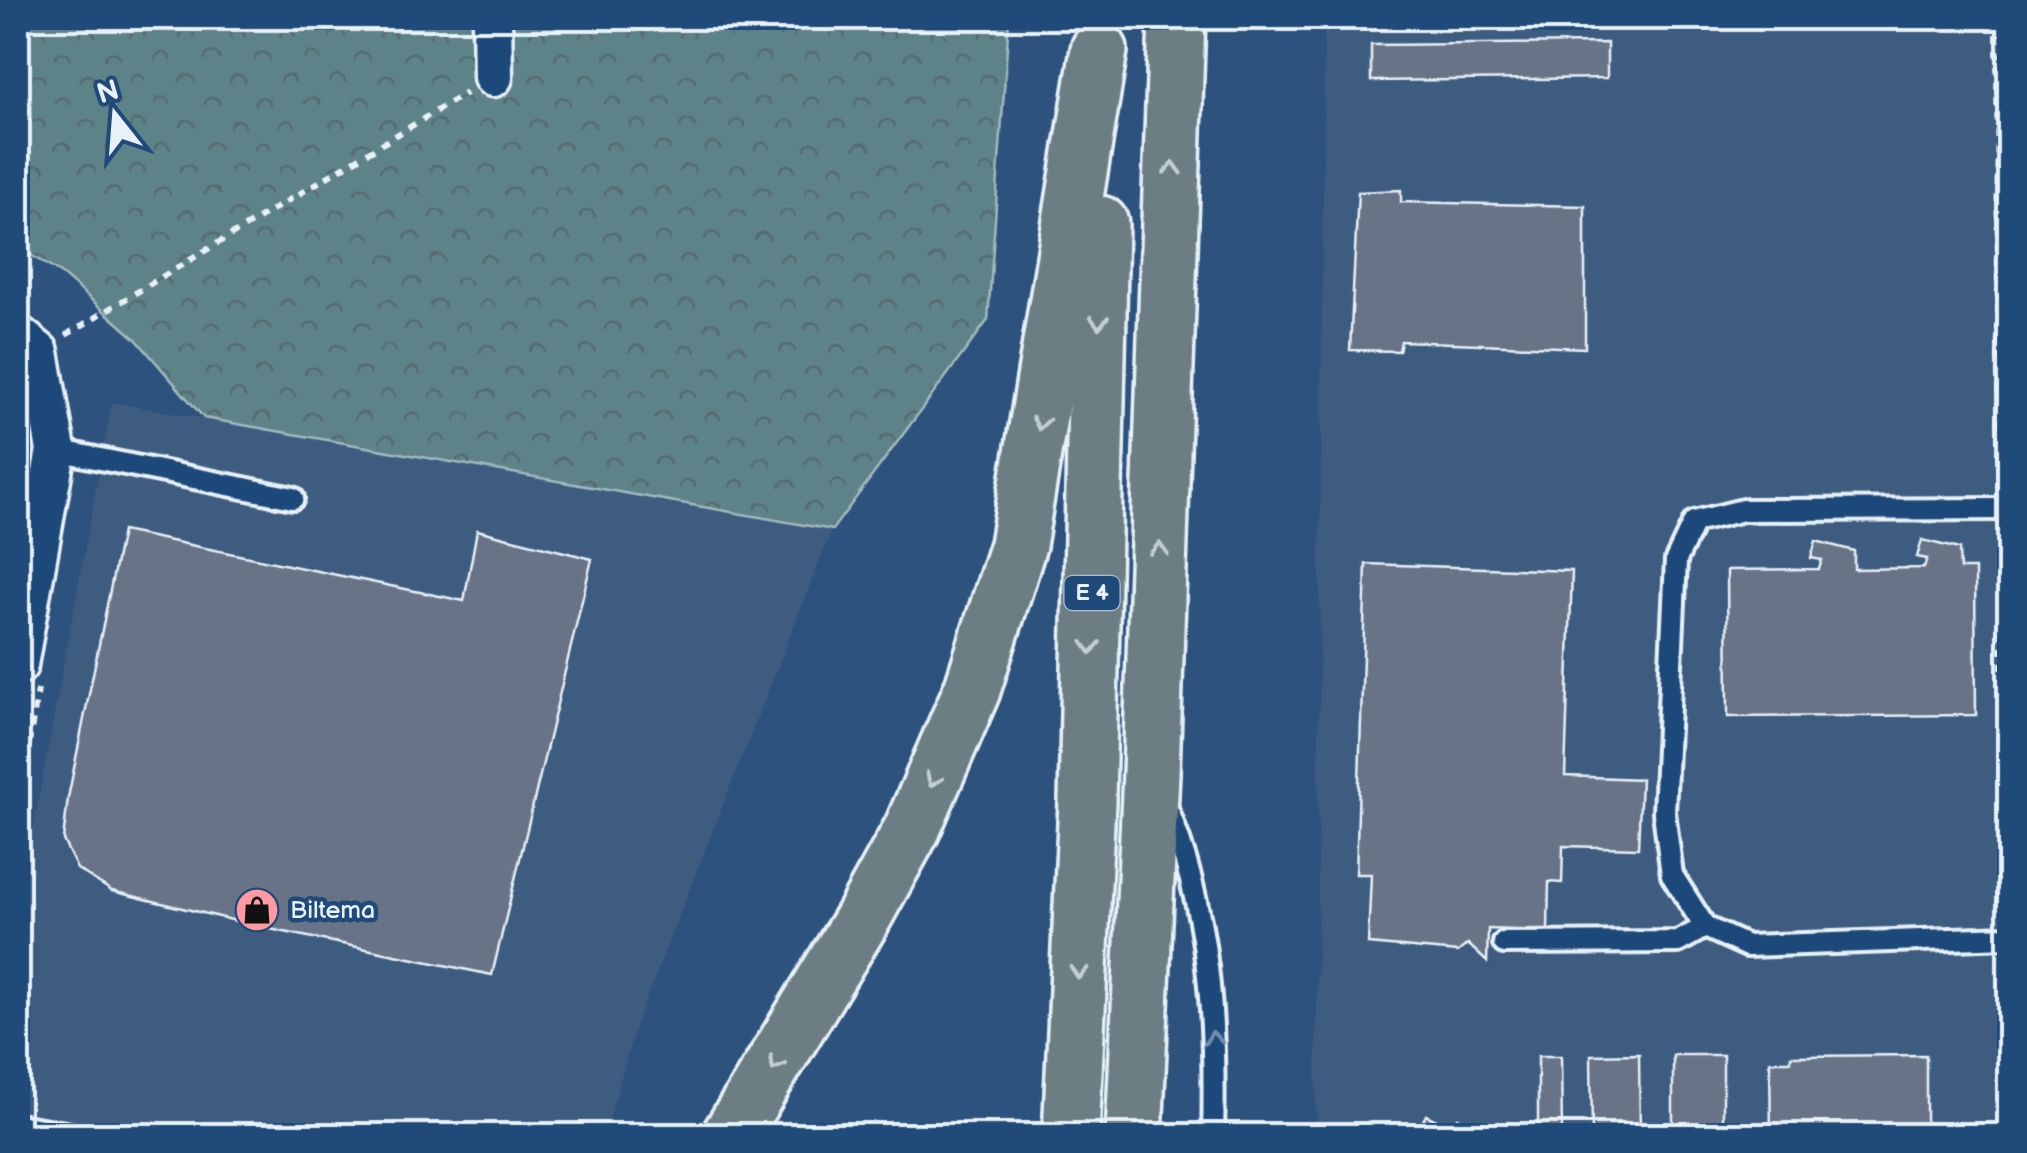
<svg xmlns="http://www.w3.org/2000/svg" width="2027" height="1153" viewBox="0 0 2027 1153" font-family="'Balsamiq Sans',sans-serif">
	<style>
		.built { fill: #3e5c80 }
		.forest { fill: url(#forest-crowns); stroke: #a2bac0; stroke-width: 2.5 }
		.building { fill: #677387; stroke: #e8f1f8; stroke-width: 2.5 }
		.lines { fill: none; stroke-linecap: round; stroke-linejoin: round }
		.service-casing { stroke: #e8f1f8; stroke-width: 28 }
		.minor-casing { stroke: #e8f1f8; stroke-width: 45 }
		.trunk-casing { stroke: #e8f1f8; stroke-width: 62 }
		.path { stroke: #e8f1f8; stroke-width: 6; stroke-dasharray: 8 8; stroke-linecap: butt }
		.service { stroke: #1f4a7a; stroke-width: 20 }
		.minor { stroke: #1f4a7a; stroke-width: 38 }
		.trunk { stroke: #6c7e84; stroke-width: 55 }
		.oneway { stroke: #c3ced5 }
		.oneway2 { stroke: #6f8dac }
		.labels { text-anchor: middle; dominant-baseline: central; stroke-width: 9; stroke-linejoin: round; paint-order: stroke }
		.shield { fill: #1f4a7a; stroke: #acbfd2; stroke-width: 2.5 }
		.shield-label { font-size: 22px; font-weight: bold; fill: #e8f1f8 }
		.poi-label { font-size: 25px; fill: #e8f1f8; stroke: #1f4a7a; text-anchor: start }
	</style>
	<defs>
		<pattern id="forest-crowns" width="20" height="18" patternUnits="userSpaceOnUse" patternTransform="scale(2.5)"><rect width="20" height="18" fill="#5d8287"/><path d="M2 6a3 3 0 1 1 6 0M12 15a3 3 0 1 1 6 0" fill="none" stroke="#546b6f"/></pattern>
	</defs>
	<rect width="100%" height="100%" fill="#2d527d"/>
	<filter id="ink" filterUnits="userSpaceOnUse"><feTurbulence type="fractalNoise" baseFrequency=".01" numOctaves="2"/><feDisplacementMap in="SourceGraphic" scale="20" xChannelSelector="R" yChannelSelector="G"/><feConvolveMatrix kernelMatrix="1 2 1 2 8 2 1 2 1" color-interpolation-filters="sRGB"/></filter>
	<g filter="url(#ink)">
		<!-- built -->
		<g class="built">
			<polygon points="1324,18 2009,18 2009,1135 1316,1135"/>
			<polygon points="112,402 832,530 636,1024 605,1135 18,1136 18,910"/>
		</g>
		<!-- forest -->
		<polygon class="forest" points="18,18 1009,18 988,320 832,530 204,418 135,338 63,275 18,247"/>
		<!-- building -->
		<g class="building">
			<polygon points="1607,43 1607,78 1371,81 1371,45"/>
			<polygon points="1401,190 1401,202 1585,206 1585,348 1401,341 1399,351 1350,350 1358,192"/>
			<polygon points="477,530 592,559 492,975 265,928 112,891 77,869 63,840 68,798 122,531 464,601"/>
			<polygon points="1922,540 1959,549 1960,569 1975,569 1976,715 1728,717 1727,570 1819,569 1822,560 1811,558 1816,541 1854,551 1854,569 1924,568 1927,559 1917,557"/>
			<polygon points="1366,564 1572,571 1565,776 1641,779 1638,848 1563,846 1562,883 1549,882 1548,931 1488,929 1487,962 1468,944 1458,952 1368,944 1371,874 1356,874"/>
			<polygon points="1639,1054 1640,1136 1592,1136 1591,1055"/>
			<rect x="1673" y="1055" width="50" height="81"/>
			<polygon points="1926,1055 1926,1136 1771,1136 1770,1061 1791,1061 1791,1056"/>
			<polygon points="1538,1056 1561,1056 1562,1136 1538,1136"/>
			<polygon points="1426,1115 1453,1128 1458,1118 1482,1132 1481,1136 1415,1136"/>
		</g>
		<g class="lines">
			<!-- service casing -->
			<g class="service-casing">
				<g id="service">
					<polyline points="56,450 293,498"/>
					<polyline points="2010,509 1743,510 1694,522 1676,560 1664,812 1672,875 1705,927 1747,946 2010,937"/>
					<path d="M1165,804C1210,907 1216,1025 1213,1136"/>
					<polyline points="1504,943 1678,942 1705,927"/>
					<polyline points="18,1125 83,1136"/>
				</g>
			</g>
			<!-- minor casing -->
			<g class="minor-casing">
				<g id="minor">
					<polyline points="492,18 493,77"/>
					<polyline points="18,335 39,352 56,450 18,665"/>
				</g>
			</g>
			<!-- trunk casing -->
			<g class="trunk-casing">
				<g id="trunk">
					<polyline points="730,1136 861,921 912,829 972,690 1018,545 1099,50"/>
					<polyline points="1071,1136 1087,802 1100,224"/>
					<polyline points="1134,1136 1151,773 1177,18"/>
				</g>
			</g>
			<!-- path -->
			<g class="path">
				<polyline points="1997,18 1999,486"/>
				<polyline points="66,335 466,93"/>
				<polyline points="2000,534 2006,916"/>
				<polyline points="18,807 38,690"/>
				<polyline points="2007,959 2010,1120"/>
			</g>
			<!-- service -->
			<use href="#service" class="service"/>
			<!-- minor -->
			<use href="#minor" class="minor"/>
			<!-- trunk -->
			<use href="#trunk" class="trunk"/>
		</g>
		<!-- one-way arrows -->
		<defs><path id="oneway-chevron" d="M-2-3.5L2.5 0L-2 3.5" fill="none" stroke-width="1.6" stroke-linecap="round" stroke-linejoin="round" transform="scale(2.5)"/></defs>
		<g class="oneway">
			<use href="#oneway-chevron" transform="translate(1173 168) rotate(-88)"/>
			<use href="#oneway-chevron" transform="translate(1099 322) rotate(91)"/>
			<use href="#oneway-chevron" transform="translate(1040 423) rotate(100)"/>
			<use href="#oneway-chevron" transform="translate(1159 549) rotate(-88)"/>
			<use href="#oneway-chevron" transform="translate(1091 647) rotate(91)"/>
			<use href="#oneway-chevron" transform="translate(933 780) rotate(113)"/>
			<use href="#oneway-chevron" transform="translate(1079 972) rotate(93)"/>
			<use href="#oneway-chevron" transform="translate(776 1064) rotate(120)"/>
		</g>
		<use class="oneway2" href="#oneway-chevron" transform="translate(1213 1038) rotate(-95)"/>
	</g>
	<!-- icons -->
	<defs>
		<g id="shop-disc" transform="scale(2.25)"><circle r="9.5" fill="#ff9aa2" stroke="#1f4a7a"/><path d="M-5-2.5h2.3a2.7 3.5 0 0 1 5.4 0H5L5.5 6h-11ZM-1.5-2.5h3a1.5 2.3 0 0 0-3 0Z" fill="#111"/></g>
	</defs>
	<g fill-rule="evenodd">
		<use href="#shop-disc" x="257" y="910"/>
	</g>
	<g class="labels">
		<!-- shield labels -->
		<rect class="shield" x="1064.5" y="576" width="55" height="34" rx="8"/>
		<g class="shield-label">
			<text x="1092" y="593">E 4</text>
		</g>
		<!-- poi labels -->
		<g class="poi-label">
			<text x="290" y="910">Biltema</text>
		</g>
	</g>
	<!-- margin -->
	<rect width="2027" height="1153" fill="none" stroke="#1f4a7a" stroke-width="60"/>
	<rect x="30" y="30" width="1967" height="1093" fill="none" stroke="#e8f1f8" stroke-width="4" filter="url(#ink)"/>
	<!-- north arrow -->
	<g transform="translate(115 115) rotate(343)" stroke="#1f4a7a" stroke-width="8" paint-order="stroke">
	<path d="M0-8L18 38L0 25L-18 38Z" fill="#e8f1f8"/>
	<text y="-15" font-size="28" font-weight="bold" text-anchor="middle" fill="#e8f1f8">N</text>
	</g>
</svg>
